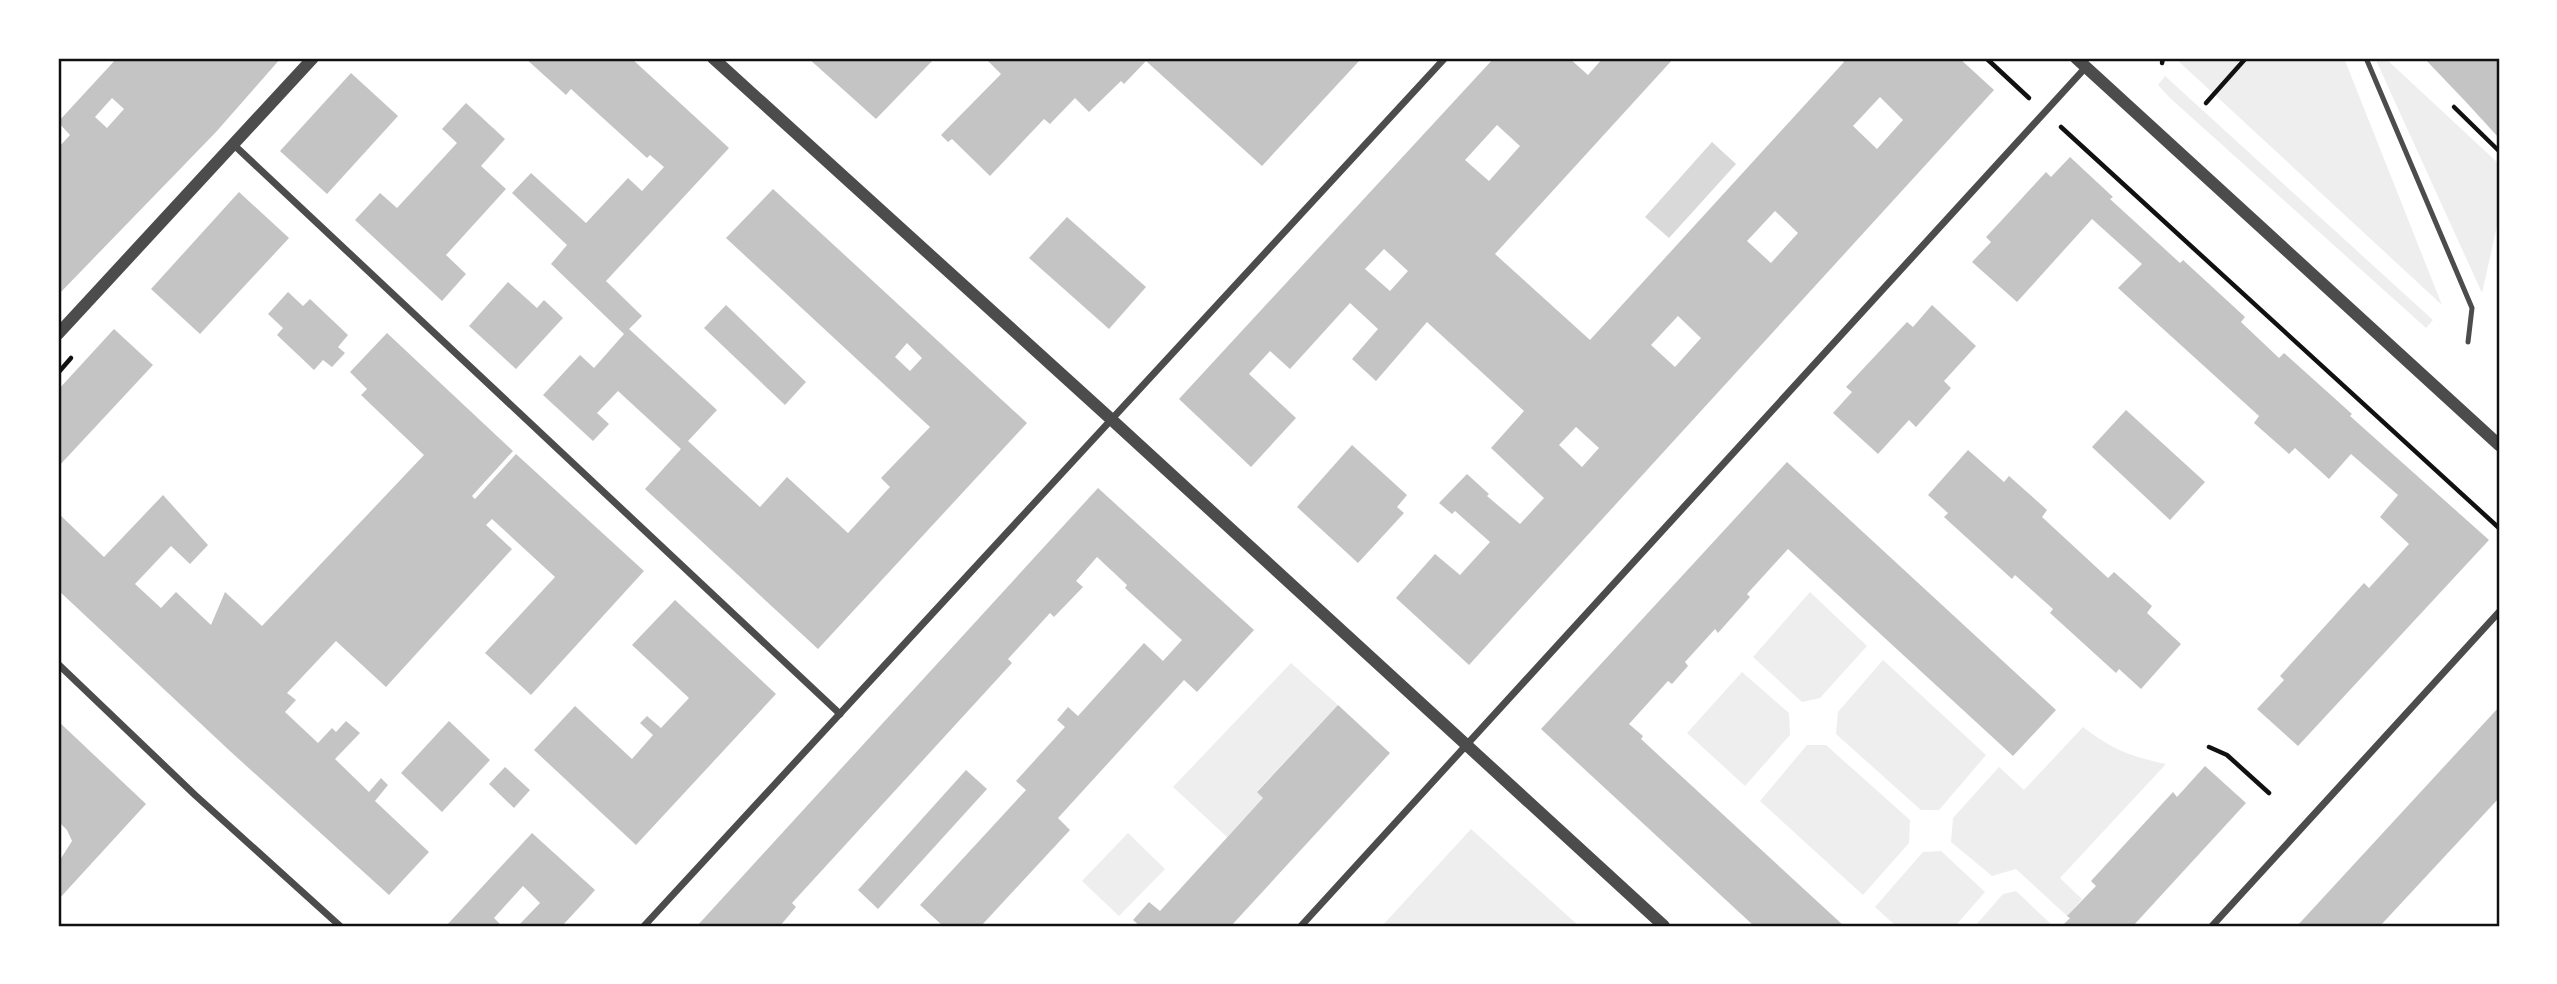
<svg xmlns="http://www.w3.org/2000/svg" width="2557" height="984" viewBox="0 0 2557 984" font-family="Barlow,sans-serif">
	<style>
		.green { fill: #eee }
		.water { fill: #d9d9d9 }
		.building { fill: #c4c4c4; fill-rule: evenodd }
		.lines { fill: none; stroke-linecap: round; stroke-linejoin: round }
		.path { stroke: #111; stroke-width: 4.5 }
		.service { stroke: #4c4c4c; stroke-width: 5 }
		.minor { stroke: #4c4c4c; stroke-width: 7 }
		.tertiary { stroke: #4c4c4c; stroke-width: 12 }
		.neatline { fill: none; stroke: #111; stroke-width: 2.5 }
	</style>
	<rect width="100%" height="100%" fill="#fff"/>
	<!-- green -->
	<g class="green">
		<polygon points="2175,58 2344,58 2442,305"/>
		<polygon points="2375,58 2385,58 2499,164 2499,217 2482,293"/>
		<polygon points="2165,76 2433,320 2426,328 2170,98 2158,85"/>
		<polygon points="1810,592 1867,646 1820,698 1802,702 1753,657"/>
		<polygon points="1883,660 1986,755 1939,810 1921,810 1836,734 1838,712"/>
		<polygon points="1291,663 1338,705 1257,791 1263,798 1227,837 1173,787"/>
		<polygon points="1742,672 1789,713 1790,735 1745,786 1687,733"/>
		<path d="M2083,727C2111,749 2132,757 2166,764L2060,878L2082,899L2067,916L2016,869L1992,876L1951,842L1953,818L1999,767L2024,790Z"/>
		<polygon points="1807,745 1826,745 1910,820 1909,843 1863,895 1760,801"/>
		<polygon points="1471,829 1579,926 1382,926"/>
		<polygon points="1128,833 1165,869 1119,916 1082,881"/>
		<polygon points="1941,851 1985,892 1955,926 1896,926 1875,907 1923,852"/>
		<polygon points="2016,891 2053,926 1975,926 2003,894"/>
	</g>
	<!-- water -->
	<polygon class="water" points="1712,142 1736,164 1669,238 1645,217"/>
	<!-- building -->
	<g class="building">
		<path d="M117,58H281L216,132L58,295V148L70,135L58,122ZM112,98L124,109L107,128L95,117Z"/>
		<path d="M525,58H631L729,148L606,281L642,316L629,329L717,410L688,441L760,507L787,477L848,533L890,487L881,478L930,427L726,238L773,189L1027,423L818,649L645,489L681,449L618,391L597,413L609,424L593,441L543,395L580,355L594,368L624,334L551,264L567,245L512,193L531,173L586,223L628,178L642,191L664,167L650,155L647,158L571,89L566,95ZM907,343L922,358L910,371L895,357Z"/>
		<polygon points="808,58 935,58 876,119"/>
		<polygon points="985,58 1358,58 1360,60 1262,166 1146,61 1124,84 1121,81 1089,112 1075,98 1050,124 1044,119 990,176 952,139 948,142 941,135 1001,74"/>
		<path d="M1494,58H1569L1588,75L1603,58H1674L1495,254L1590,340L1844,62L1839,58H1959L1994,90L1469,665L1396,598L1435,554L1460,575L1490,542L1455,511L1452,514L1439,503L1467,474L1489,494L1487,496L1520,524L1544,498L1491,448L1524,411L1427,322L1376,381L1352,359L1378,329L1350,303L1290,369L1270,351L1249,374L1296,418L1251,467L1179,399ZM1880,97L1903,120L1877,149L1853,126ZM1497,125L1520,146L1489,181L1465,160ZM1775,211L1798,233L1771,263L1747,241ZM1384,249L1408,271L1390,291L1365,269ZM1678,316L1701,338L1675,367L1651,345ZM1576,427L1599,448L1582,467L1559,445Z"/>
		<polygon points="2424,58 2499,58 2499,138 2466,102"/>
		<polygon points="351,73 398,116 327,194 280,151"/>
		<polygon points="466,103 505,139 481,166 506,189 446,255 466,274 442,301 355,220 380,193 397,208 457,143 442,129"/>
		<polygon points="2070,157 2113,197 2110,199 2180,263 2183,260 2245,317 2241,322 2279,358 2284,353 2352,414 2350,416 2489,540 2298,746 2257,709 2284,680 2280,676 2364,583 2369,588 2409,544 2380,517 2398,495 2351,454 2329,479 2295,448 2289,454 2254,423 2259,416 2118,288 2142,264 2092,219 2017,302 1972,262 1991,242 1986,237 2001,221 2046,172 2051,177"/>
		<polygon points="239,192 289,238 200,334 151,289"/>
		<polygon points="1067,217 1146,287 1109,329 1029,258"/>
		<polygon points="508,282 537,308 544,300 563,318 516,369 469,326"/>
		<polygon points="288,292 303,306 310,299 348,335 338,347 345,353 332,367 323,360 314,370 277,335 283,328 268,314"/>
		<polygon points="726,305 806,382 785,405 704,328"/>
		<polygon points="1932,305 1976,346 1944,381 1951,388 1916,427 1909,420 1878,454 1833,413 1852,392 1846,387 1876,355 1907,322 1913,327"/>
		<polygon points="114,329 153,365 58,467 58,390"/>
		<polygon points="387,333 513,451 472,496 475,499 516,454 644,571 531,695 485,653 555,577 492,519 486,525 512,549 386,687 336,641 287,693 296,700 285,712 318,743 332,728 336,732 346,721 360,733 335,759 369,792 381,778 388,785 375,801 429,852 389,895 231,752 58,590 58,513 104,557 163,495 208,545 190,564 171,546 135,584 161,608 176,592 211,625 225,592 262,626 424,455 361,395 367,389 350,372"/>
		<polygon points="2126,410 2205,482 2170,520 2092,447"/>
		<polygon points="1352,445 1407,495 1397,507 1404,513 1358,563 1297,507"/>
		<polygon points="1968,450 2004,482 2009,476 2047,510 2042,517 2108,578 2114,572 2152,606 2147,613 2181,644 2141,689 2119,669 2116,673 2050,613 2053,609 2015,575 2012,579 1944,517 1948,513 1928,495"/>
		<polygon points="1787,462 2056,710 2013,756 1788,549 1747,594 1750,597 1718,633 1715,629 1685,662 1688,666 1672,684 1668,681 1629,724 1643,736 1641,739 1844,926 1754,926 1541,729"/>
		<polygon points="1098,488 1254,630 1197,692 1184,680 1058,818 1070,830 981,926 943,926 920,905 1026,790 1016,781 1065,727 1057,720 1068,707 1078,716 1144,643 1163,661 1182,640 1125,588 1127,585 1097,557 1076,581 1083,587 1054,617 1050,613 1008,659 1012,663 792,903 796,907 780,926 697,926"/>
		<polygon points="675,600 776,694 636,845 534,750 575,706 632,759 653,735 640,723 647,716 661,728 689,698 632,645"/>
		<polygon points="1338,705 1390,753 1231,926 1140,926 1133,920 1149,902 1160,911 1263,798 1257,792"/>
		<polygon points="2499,707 2499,798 2380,926 2297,926"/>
		<polygon points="58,721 146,804 58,900 58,863 72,841 67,830 58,821"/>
		<polygon points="449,721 490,760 442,812 401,773"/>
		<polygon points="2205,766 2246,803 2133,926 2062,926 2070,918 2067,916 2096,886 2091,881 2173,792 2177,797"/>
		<polygon points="505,767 530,790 514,808 489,784"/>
		<polygon points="966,770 987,789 878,909 858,890"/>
		<polygon points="532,833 595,890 587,899 562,926 518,926 540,903 523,886 494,918 502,926 446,926"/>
	</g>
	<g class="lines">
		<!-- path -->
		<g class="path">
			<polyline points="1986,58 2029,98"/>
			<polyline points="2162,63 2163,58"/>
			<polyline points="2206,103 2246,58"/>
			<polyline points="2454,107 2499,151"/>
			<polyline points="2061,127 2499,528"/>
			<polyline points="58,373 71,358"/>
			<polyline points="2209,747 2227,755 2269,793"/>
		</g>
		<!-- service -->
		<polyline class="service" points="2366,58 2472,308 2468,342"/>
		<!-- minor -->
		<g class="minor">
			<polyline points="233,144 840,714"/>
			<polyline points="58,664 195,795 340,926"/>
			<polyline points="644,926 1445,58"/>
			<polyline points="1301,926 2086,67"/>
			<polyline points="2212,926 2499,612"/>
		</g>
		<!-- tertiary -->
		<g class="tertiary">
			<polyline points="713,58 1112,420 1664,926"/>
			<polyline points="2076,58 2499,445"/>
			<polyline points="58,334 313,58"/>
		</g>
	</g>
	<!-- border -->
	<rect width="2557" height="984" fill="none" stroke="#ffffff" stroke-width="119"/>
	<rect x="60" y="60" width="2438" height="865" class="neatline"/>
</svg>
